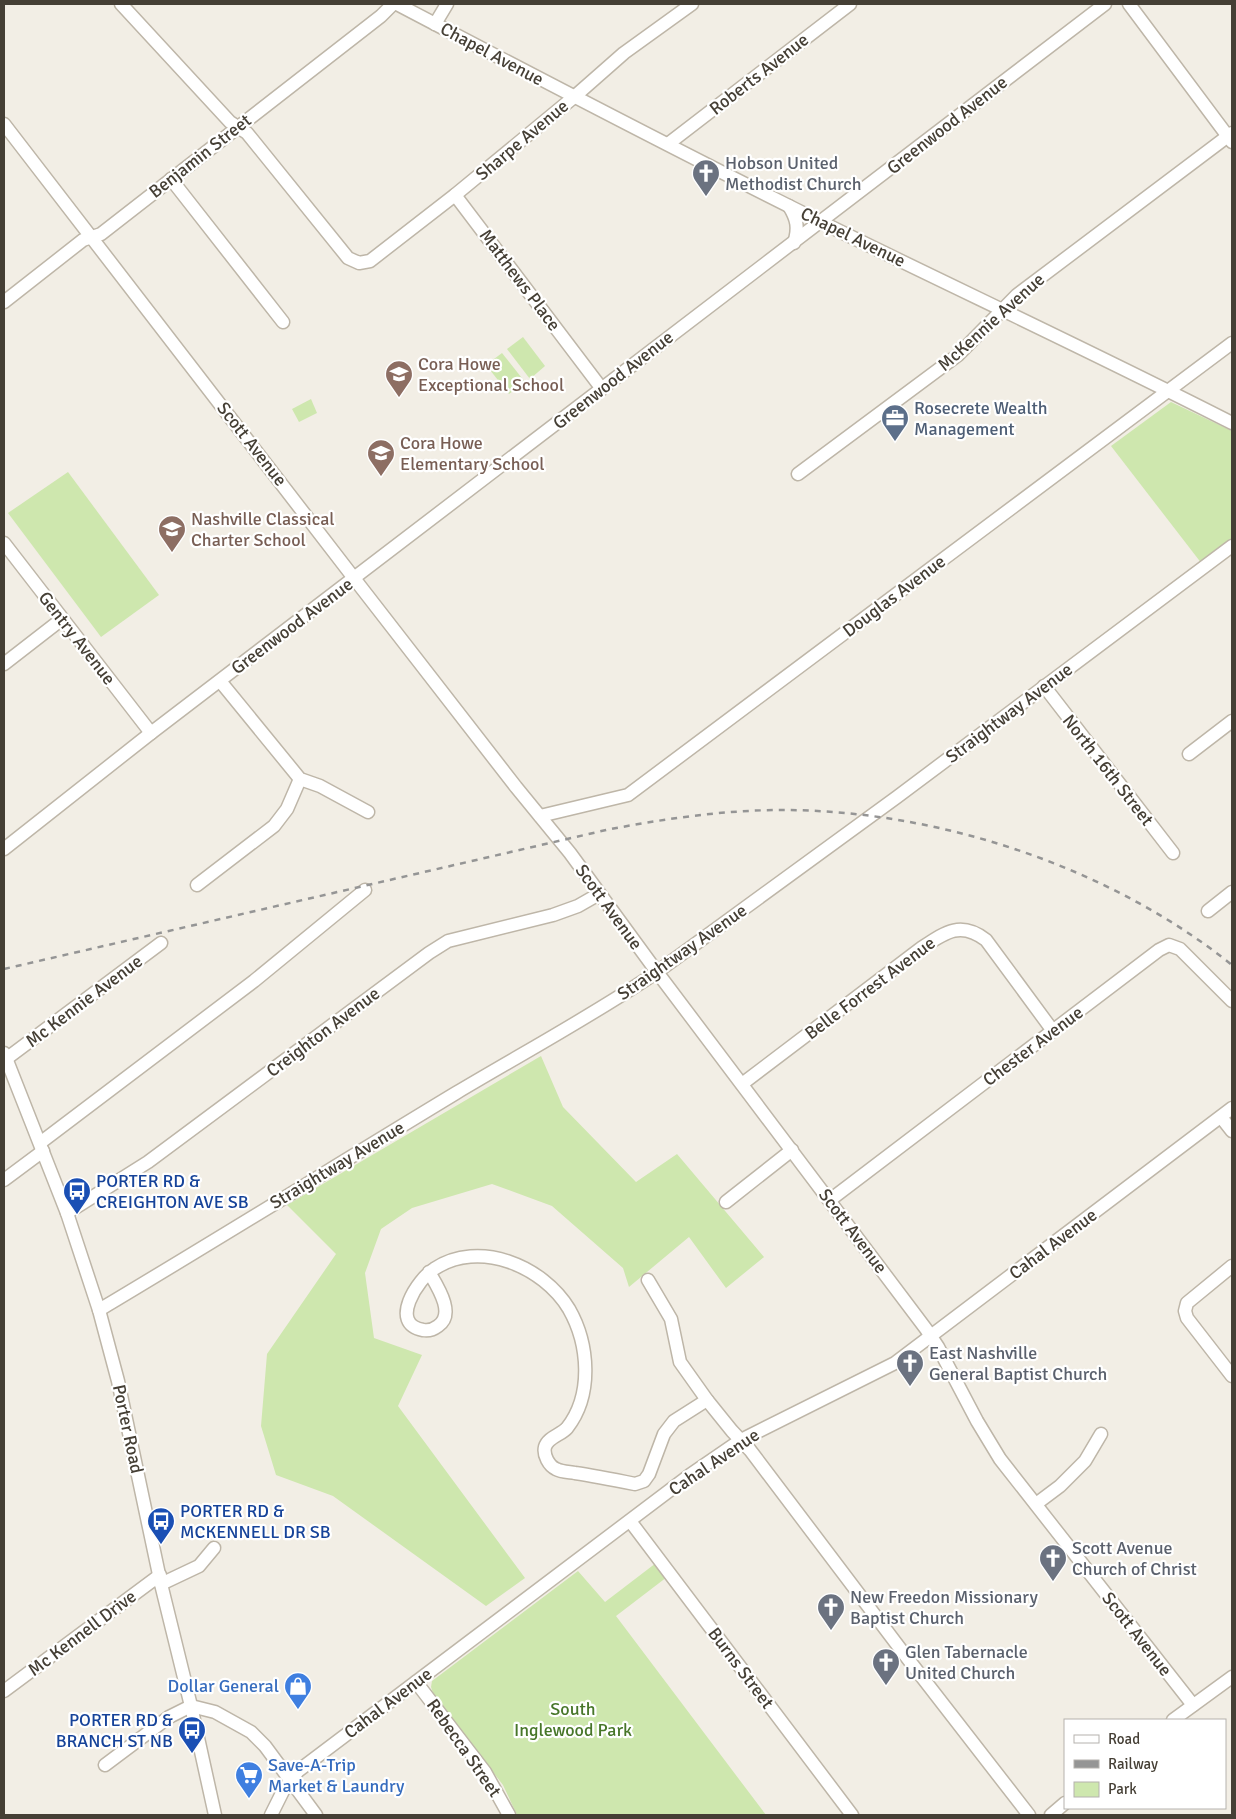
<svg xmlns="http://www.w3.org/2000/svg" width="1236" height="1819" viewBox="0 0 1236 1819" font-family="Signika,sans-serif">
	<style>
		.green { fill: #cee7ae }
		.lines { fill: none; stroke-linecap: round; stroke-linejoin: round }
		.minor-casing { stroke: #beb6a8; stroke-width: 15 }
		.minor { stroke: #fff; stroke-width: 12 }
		.rail { stroke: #959595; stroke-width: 2.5; stroke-dasharray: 6 6; stroke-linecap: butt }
		.labels { text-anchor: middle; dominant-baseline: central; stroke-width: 4.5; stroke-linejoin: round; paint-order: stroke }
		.street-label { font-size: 18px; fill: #453f35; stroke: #fff }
		.worship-label { font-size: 18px; fill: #5b616d; stroke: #fff; text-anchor: start }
		.education-label { font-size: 18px; fill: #785e54; stroke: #fff; text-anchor: start }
		.service-label { font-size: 18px; fill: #4e5e75; stroke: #fff; text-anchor: start }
		.transit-label { font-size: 18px; fill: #164399; stroke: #fff; text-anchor: start }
		.shop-label { font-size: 18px; fill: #366cbe; stroke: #fff; text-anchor: end }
		.park-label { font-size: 18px; fill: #477629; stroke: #fff }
	</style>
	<rect width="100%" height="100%" fill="#f2eee5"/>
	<!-- green -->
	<g class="green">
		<polygon points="523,337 545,366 530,379 507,349"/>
		<polygon points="502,353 525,382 509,394 486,365"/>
		<polygon points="311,399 317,413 299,422 292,409"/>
		<polygon points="1171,402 1232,431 1232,541 1202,564 1111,446"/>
		<polygon points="68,472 159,595 101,637 8,513"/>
		<polygon points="541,1056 563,1107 636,1182 677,1154 764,1257 726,1288 689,1237 629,1287 623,1268 552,1206 492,1184 412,1208 381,1229 365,1273 374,1338 422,1355 398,1406 525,1578 486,1606 333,1496 276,1475 261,1426 267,1354 336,1254 287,1205"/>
		<polygon points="656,1563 667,1577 616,1616 766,1815 517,1815 503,1785 434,1696 431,1687 432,1681 578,1571 605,1602"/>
	</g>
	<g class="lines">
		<!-- minor casing -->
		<g class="minor-casing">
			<g id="minor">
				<polyline points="121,4 230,122 247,133 348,258 359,263 370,261 455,195 574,97 624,53 692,4"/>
				<path d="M397,4C538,78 679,152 823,223C959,290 1097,354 1232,423"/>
				<polyline points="1129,4 1232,142"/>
				<polyline points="435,24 447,4"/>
				<polyline points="4,124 360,586 516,787 570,853 657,972 926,1329 938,1347 977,1421 1000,1459 1193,1705"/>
				<polyline points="668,144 850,4"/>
				<polyline points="171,179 283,322"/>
				<polyline points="455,195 602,389"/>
				<path d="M789,206C797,219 799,228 794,243"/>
				<polyline points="4,302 83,240 101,234 381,16 393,4"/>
				<polyline points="798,474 958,355 1017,295 1232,133"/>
				<polyline points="4,543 151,733"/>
				<polyline points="4,664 62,619"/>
				<polyline points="220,681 300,779 320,786 368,812"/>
				<polyline points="1044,686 1173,853"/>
				<polyline points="1189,754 1232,721"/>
				<polyline points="540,816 628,795 1232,343"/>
				<polyline points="4,849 151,733 1105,4"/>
				<polyline points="197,885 274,826 287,809 300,779"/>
				<polyline points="1208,911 1232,892"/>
				<polyline points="4,1053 67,1213 99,1310 118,1381 161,1584 191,1706 215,1815"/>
				<polyline points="6,1059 161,943"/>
				<path d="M742,1084L920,949C944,933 960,920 986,940L1053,1031"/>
				<polyline points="1221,1117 1232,1131"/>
				<polyline points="40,1143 254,981 365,890"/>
				<polyline points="4,1180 43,1151"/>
				<polyline points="830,1200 1159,950 1169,945 1180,949 1232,1001"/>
				<polyline points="726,1202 792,1150"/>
				<polyline points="67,1213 148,1162 429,953 448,941 553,915 578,906 599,894"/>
				<polyline points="1232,1266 1187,1303 1185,1311 1187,1318 1232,1376"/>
				<path d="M429,1272C437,1286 456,1314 438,1326C434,1329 428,1331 423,1330C388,1324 418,1279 434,1269C479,1239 543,1266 569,1309C589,1344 593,1395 567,1428C561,1435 548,1437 545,1447C543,1455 549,1466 556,1469C561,1472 570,1472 575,1473C595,1476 615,1480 635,1484L644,1481L649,1474L664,1434L674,1421L707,1400"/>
				<polyline points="648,1280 671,1319 680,1362 707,1400 732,1431 750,1450 908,1659 1029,1815"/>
				<path d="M99,1310C218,1239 337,1165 456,1093C523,1053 592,1016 657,972L897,797L1232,546"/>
				<polyline points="1036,1504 1060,1486 1085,1461 1101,1434"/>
				<polyline points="630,1521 852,1815"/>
				<polyline points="161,1584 199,1566 214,1548"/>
				<polyline points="416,1682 485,1772 509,1815"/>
				<polyline points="4,1691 160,1575"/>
				<polyline points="1173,1720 1232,1677"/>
				<polyline points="105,1765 169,1717 191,1706 215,1712 251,1732 265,1746 316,1815"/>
				<polyline points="271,1815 283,1791 298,1771 690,1475 741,1440 895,1363 1232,1108"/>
				<polyline points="1051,1815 1065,1803"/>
			</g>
		</g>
		<!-- minor -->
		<use href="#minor" class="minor"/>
		<!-- rail -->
		<path class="rail" d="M4,969L606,830C663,819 723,810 782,810C938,810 1110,867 1232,965"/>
	</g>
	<!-- icons -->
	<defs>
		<g id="church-pin" transform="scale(1.4375)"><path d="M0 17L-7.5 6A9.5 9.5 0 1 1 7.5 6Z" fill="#6b7280" stroke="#fff"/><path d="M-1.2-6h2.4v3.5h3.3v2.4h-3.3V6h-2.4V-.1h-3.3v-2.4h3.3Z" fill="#fff"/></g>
		<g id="school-pin" transform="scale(1.4375)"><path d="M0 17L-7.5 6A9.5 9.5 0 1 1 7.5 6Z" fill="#8d6e63" stroke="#fff"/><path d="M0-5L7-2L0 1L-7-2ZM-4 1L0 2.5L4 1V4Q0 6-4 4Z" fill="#fff"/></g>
		<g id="office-pin" transform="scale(1.4375)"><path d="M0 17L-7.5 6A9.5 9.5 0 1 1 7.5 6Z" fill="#5c6f8a" stroke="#fff"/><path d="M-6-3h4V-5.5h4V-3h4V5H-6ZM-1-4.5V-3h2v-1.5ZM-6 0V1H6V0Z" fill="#fff"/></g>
		<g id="bus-pin" transform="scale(1.4375)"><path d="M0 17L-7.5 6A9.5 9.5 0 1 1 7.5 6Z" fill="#1a4fb4" stroke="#fff"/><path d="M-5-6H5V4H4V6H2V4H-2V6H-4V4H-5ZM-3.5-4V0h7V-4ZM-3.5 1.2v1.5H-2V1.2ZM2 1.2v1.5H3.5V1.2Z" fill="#fff"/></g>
		<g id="shop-pin" transform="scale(1.4375)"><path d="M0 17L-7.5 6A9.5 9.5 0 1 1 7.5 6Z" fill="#3f7fe0" stroke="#fff"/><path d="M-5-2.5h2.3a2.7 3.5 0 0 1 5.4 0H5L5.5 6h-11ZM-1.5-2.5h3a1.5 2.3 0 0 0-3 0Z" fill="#fff"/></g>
		<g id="supermarket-pin" transform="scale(1.4375)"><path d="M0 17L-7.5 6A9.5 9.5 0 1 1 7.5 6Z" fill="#3f7fe0" stroke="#fff"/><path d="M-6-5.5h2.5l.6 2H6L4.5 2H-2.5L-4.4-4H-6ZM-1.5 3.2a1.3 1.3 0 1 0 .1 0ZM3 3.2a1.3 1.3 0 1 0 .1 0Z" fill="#fff"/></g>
	</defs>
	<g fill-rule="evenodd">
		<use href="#church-pin" x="706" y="173"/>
		<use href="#school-pin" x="399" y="374"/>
		<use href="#office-pin" x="895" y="418"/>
		<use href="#school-pin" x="381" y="453"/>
		<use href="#school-pin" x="172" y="529"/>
		<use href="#bus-pin" x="77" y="1191"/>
		<use href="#church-pin" x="910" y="1363"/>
		<use href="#bus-pin" x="161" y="1521"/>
		<use href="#church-pin" x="1053" y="1558"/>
		<use href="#church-pin" x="831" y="1607"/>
		<use href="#church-pin" x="886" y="1662"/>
		<use href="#shop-pin" x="298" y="1686"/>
		<use href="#bus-pin" x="192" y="1730"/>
		<use href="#supermarket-pin" x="249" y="1775"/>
	</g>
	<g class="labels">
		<!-- street labels -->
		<g class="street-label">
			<text transform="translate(492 54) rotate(28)">Chapel Avenue</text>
			<text transform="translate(759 74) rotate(-38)">Roberts Avenue</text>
			<text transform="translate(947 125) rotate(-38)">Greenwood Avenue</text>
			<text transform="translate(522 140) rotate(-40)">Sharpe Avenue</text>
			<text transform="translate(200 156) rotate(-38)">Benjamin Street</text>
			<text transform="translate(853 237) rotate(26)">Chapel Avenue</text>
			<text transform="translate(520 280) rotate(53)">Matthews Place</text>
			<text transform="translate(991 322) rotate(-42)">McKennie Avenue</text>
			<text transform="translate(613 380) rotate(-38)">Greenwood Avenue</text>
			<text transform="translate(252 444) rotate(52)">Scott Avenue</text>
			<text transform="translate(894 596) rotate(-37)">Douglas Avenue</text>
			<text transform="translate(292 626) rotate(-37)">Greenwood Avenue</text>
			<text transform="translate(77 638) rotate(52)">Gentry Avenue</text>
			<text transform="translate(1009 713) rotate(-37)">Straightway Avenue</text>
			<text transform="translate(1108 770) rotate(52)">North 16th Street</text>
			<text transform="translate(609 907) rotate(54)">Scott Avenue</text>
			<text transform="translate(682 952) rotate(-35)">Straightway Avenue</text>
			<text transform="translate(870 988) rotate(-37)">Belle Forrest Avenue</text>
			<text transform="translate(84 1001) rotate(-37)">Mc Kennie Avenue</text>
			<text transform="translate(323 1032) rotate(-37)">Creighton Avenue</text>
			<text transform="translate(1033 1046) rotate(-37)">Chester Avenue</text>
			<text transform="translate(337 1165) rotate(-31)">Straightway Avenue</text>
			<text transform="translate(853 1231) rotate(53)">Scott Avenue</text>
			<text transform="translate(1053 1244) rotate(-37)">Cahal Avenue</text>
			<text transform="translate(128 1429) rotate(78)">Porter Road</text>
			<text transform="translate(714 1462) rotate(-34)">Cahal Avenue</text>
			<text transform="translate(82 1633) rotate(-37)">Mc Kennell Drive</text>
			<text transform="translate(1137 1634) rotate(52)">Scott Avenue</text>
			<text transform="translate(741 1668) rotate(53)">Burns Street</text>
			<text transform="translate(388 1703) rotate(-37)">Cahal Avenue</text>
			<text transform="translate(464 1748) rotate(55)">Rebecca Street</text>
		</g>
		<!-- worship labels -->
		<g class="worship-label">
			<text x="725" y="163">Hobson United<tspan x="725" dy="21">Methodist Church</tspan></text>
			<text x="929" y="1353">East Nashville<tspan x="929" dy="21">General Baptist Church</tspan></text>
			<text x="1072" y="1548">Scott Avenue<tspan x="1072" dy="21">Church of Christ</tspan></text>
			<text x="850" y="1597">New Freedon Missionary<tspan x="850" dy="21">Baptist Church</tspan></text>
			<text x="905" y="1652">Glen Tabernacle<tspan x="905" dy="21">United Church</tspan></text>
		</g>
		<!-- education labels -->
		<g class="education-label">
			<text x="418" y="364">Cora Howe<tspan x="418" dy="21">Exceptional School</tspan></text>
			<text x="400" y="443">Cora Howe<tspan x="400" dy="21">Elementary School</tspan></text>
			<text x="191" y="519">Nashville Classical<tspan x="191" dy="21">Charter School</tspan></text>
		</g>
		<!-- service labels -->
		<g class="service-label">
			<text x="914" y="408">Rosecrete Wealth<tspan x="914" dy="21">Management</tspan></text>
		</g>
		<!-- transit labels -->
		<g class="transit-label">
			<text x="96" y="1181">PORTER RD &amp;<tspan x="96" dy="21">CREIGHTON AVE SB</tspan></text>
			<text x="180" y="1511">PORTER RD &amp;<tspan x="180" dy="21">MCKENNELL DR SB</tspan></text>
			<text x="173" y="1720" text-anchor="end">PORTER RD &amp;<tspan x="173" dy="21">BRANCH ST NB</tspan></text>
		</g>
		<!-- shop labels -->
		<g class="shop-label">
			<text x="279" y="1686">Dollar General</text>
			<text x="268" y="1765" text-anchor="start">Save-A-Trip<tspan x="268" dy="21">Market &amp; Laundry</tspan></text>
		</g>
		<!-- park labels -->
		<g class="park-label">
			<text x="573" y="1709">South<tspan x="573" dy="21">Inglewood Park</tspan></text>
		</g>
	</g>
	<!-- border -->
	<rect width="1236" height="1819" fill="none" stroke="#453f35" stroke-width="10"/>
	<!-- legend -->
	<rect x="1064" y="1719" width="162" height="90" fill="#ffffff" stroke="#b5b2ae"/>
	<rect x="1074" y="1735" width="25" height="8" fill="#ffffff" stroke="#b5b2ae"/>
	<text x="1108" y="1744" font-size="15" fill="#453f35">Road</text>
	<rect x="1074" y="1760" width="25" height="8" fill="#959595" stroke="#b5b2ae"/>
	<text x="1108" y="1769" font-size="15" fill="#453f35">Railway</text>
	<rect x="1074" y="1782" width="25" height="15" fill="#cee7ae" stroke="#b5b2ae"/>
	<text x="1108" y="1794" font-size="15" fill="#453f35">Park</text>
</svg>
